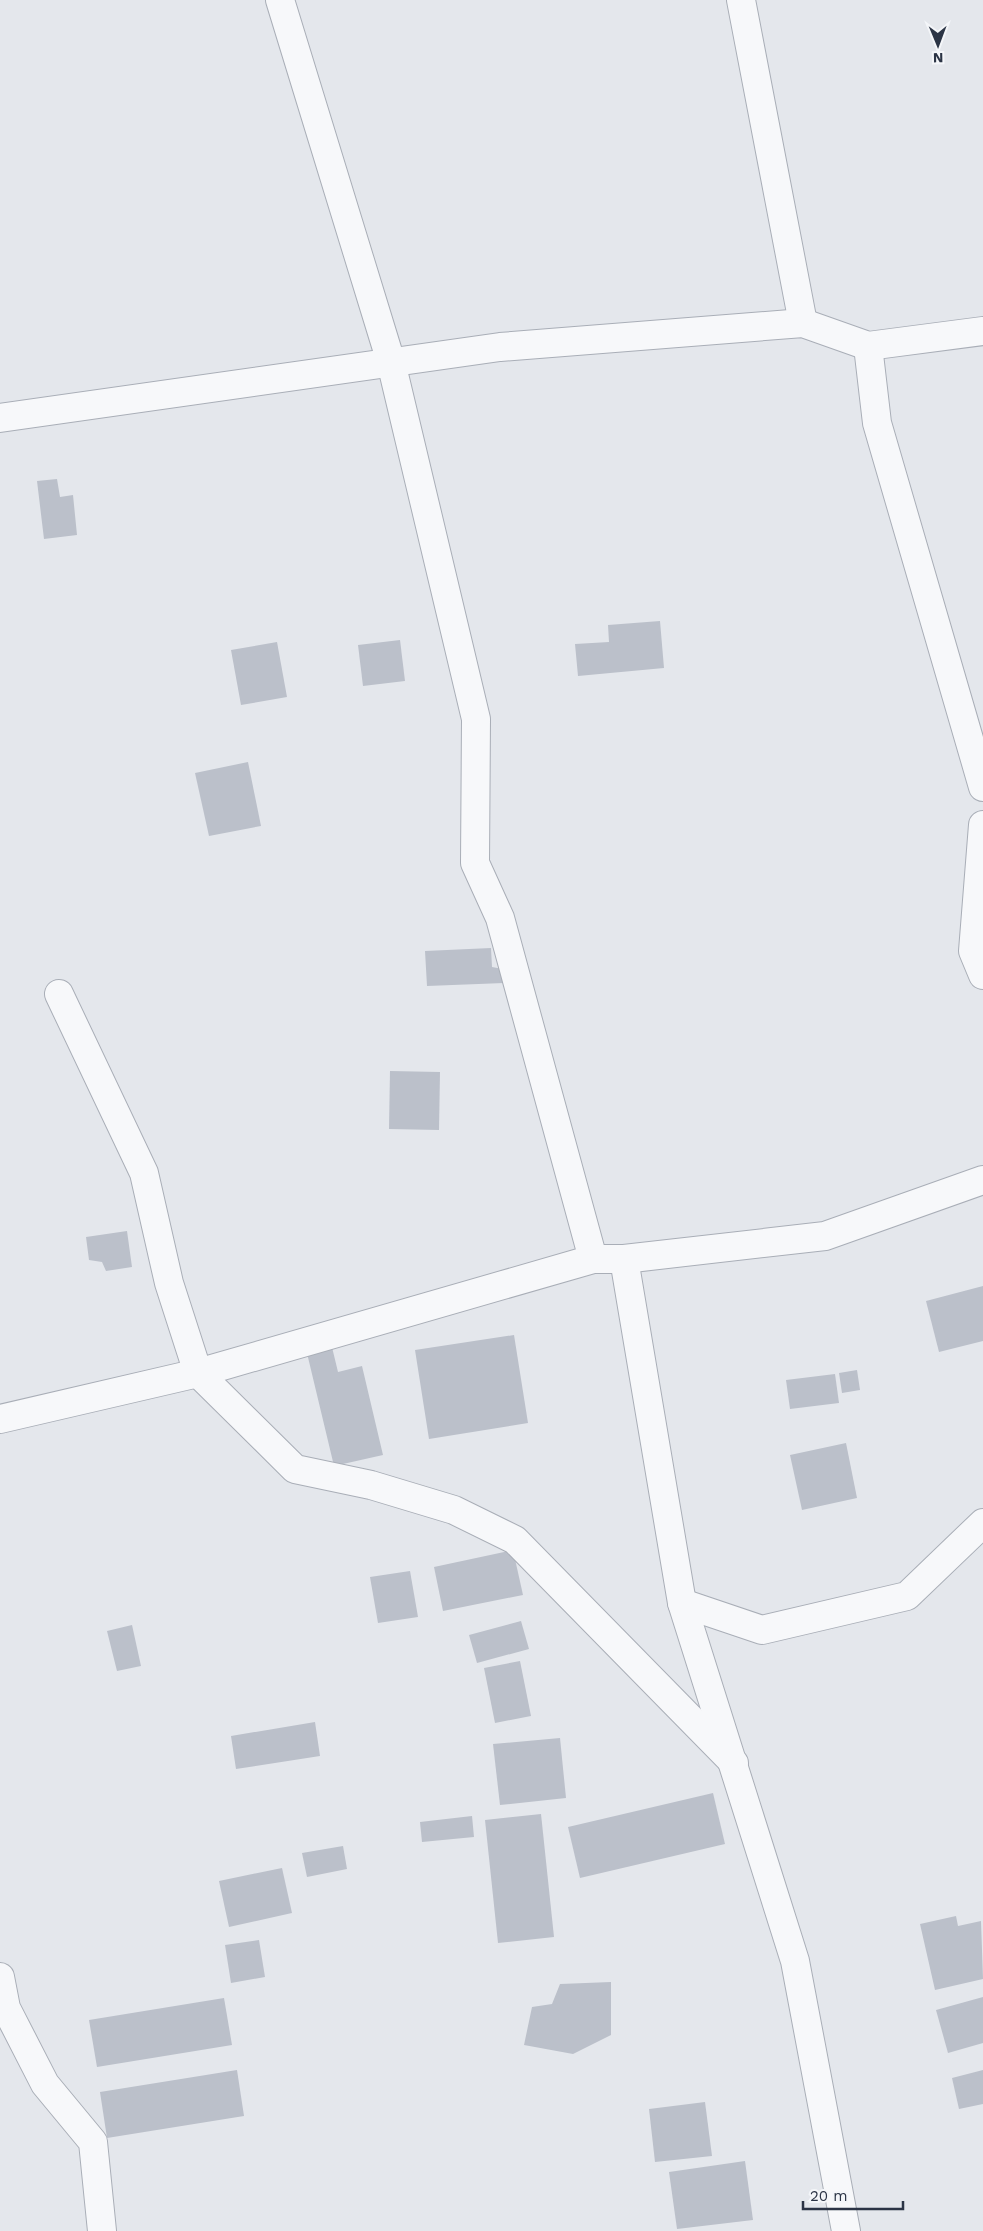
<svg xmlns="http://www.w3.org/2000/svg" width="983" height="2231" viewBox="0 0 983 2231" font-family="'Work Sans',sans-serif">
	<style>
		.building { fill: #bbc0ca }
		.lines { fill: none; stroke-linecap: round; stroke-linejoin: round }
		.street-casing { stroke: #a9aeb7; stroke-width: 30 }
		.street { stroke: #f7f8fa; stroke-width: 28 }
	</style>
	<rect width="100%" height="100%" fill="#e4e7ec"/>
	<!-- building -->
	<g class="building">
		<polygon points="57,479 60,497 73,495 77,535 44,539 37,481"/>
		<polygon points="660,621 664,668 578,676 575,644 609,642 608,625"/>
		<polygon points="400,640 405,681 363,686 358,645"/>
		<polygon points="277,642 287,697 241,705 231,650"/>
		<polygon points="248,762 261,826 209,836 195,773"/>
		<polygon points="491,948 492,967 503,969 504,983 427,986 425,951"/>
		<polygon points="390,1071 440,1072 439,1130 389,1129"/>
		<polygon points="127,1231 132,1267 106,1271 102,1262 89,1260 86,1237"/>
		<polygon points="983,1286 983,1341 939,1352 926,1301"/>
		<polygon points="514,1335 528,1423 429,1439 415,1350"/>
		<polygon points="331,1343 338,1372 362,1366 383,1455 334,1466 306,1349"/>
		<polygon points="857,1370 860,1390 842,1393 839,1373"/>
		<polygon points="835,1374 839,1403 790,1409 786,1380"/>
		<polygon points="846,1443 857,1498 802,1510 790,1455"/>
		<polygon points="513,1550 523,1595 443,1611 434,1567"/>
		<polygon points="410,1571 418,1617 378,1623 370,1577"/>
		<polygon points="521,1621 529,1649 477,1663 469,1635"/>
		<polygon points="132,1625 141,1666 117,1671 107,1631"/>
		<polygon points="520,1661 531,1716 495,1723 484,1668"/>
		<polygon points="315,1722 320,1756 236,1769 231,1736"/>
		<polygon points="560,1738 566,1798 500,1805 493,1744"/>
		<polygon points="713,1793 725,1844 580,1878 568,1827"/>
		<polygon points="541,1814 554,1937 498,1943 485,1820"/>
		<polygon points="472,1816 474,1837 422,1842 420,1822"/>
		<polygon points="343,1846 347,1869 307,1877 302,1853"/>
		<polygon points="282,1868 292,1913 229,1927 219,1881"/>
		<polygon points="956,1916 958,1926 981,1921 983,1979 935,1990 920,1924"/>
		<polygon points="259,1940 265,1977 231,1983 225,1945"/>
		<polygon points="611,1982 611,2035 573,2054 524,2045 532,2007 552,2004 560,1984"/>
		<polygon points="983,1997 983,2043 948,2053 936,2010"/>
		<polygon points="224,1998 232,2045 97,2067 89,2020"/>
		<polygon points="237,2070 244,2116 107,2138 100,2092"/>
		<polygon points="983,2070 983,2104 959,2109 952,2078"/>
		<polygon points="705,2102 712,2156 655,2162 649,2109"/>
		<polygon points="745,2161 753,2220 677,2229 669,2172"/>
	</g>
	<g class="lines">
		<!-- street casing -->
		<g class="street-casing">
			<g id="street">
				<polyline points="280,0 391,362 476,719 475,863 500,918 593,1259"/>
				<polyline points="741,0 803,323"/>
				<polyline points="868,346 877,423 983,787"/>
				<polyline points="0,418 500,347 803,323 868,346 983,331"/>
				<polyline points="983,825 973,951 983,975"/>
				<polyline points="59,994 144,1173 169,1283 198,1373 295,1469 371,1485 454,1510 515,1540 734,1763"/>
				<polyline points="624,1259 682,1603 795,1961 846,2231"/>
				<polyline points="0,1419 198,1373 593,1259 624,1259 825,1236 983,1180"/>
				<polyline points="682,1603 762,1630 907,1596 983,1523"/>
				<polyline points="0,1977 6,2008 45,2084 93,2142 102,2231"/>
			</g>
		</g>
		<!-- street -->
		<use href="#street" class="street"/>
	</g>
	<!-- north arrow -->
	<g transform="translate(938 45) rotate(179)" stroke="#f4f6f9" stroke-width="4" paint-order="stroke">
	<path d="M0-4L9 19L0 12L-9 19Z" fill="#2b3445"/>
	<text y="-8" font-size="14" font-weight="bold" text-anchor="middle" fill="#2b3445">N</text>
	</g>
	<!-- scale -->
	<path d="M803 2201v8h100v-8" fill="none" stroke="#2b3445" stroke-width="2.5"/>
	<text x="810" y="2201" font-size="15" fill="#2b3445" stroke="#f4f6f9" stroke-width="4" paint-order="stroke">20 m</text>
</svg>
